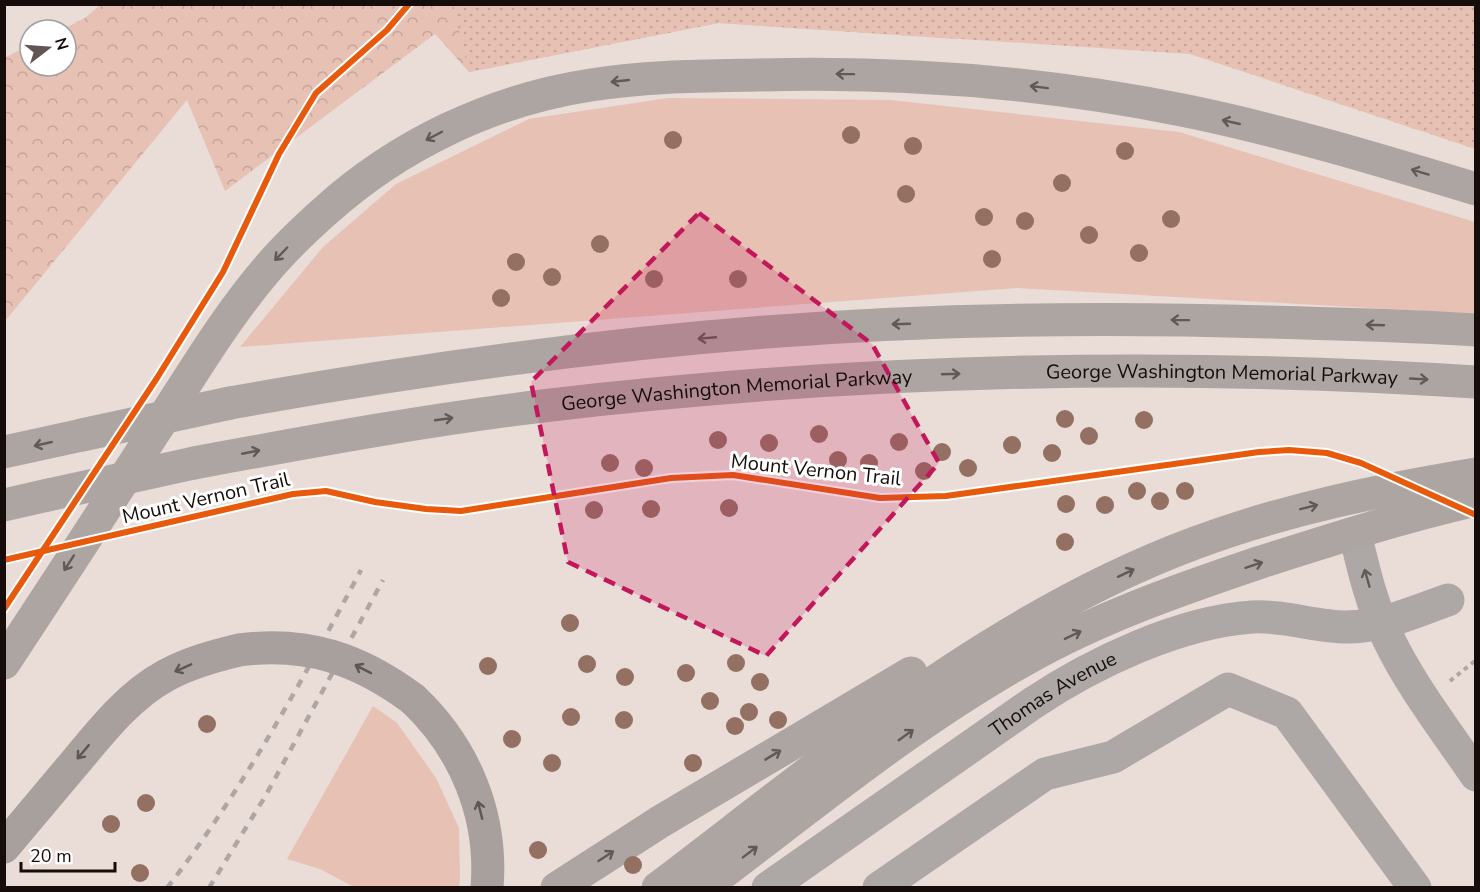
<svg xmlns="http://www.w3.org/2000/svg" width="1480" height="892" viewBox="0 0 1480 892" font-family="'Nunito Sans',sans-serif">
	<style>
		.grass { fill: #e7c1b4 }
		.forest { fill: url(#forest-crowns) }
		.park { fill: url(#park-dots) }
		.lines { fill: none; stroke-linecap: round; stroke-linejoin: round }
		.path { stroke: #aea6a4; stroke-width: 4; stroke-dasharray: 4.5 4.5; stroke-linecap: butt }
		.minor { stroke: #ada7a6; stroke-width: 33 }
		.major { stroke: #a8a09d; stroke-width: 33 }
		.highway { stroke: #ada5a1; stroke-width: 33 }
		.rail { stroke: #aea6a4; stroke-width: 4.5; stroke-dasharray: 8 8; stroke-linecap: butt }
		.major-bridge { stroke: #a8a09d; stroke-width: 33 }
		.highway-bridge { stroke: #ada5a1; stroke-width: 33 }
		.cycleway-casing { stroke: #fff; stroke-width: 10 }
		.cycleway { stroke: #e8590c; stroke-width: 6 }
		.tree { fill: #937062 }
		.oneway { stroke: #625956 }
		.oneway2 { stroke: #625a58 }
		.oneway3 { stroke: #5f5654 }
		.marked { fill: #c2185b; fill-opacity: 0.2; stroke: #c2185b; stroke-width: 4.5; stroke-dasharray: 12 8; stroke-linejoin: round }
		.labels { text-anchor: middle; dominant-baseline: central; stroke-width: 6; stroke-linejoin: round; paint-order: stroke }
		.street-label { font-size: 20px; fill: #160d0a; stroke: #fff }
	</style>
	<defs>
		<pattern id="forest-crowns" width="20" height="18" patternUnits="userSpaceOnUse" patternTransform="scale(1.5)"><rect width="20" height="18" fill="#e7c1b4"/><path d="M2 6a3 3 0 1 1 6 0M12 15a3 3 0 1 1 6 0" fill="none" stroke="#c5a599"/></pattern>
		<pattern id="park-dots" width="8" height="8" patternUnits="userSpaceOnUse" patternTransform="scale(1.5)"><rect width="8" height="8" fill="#e7c1b4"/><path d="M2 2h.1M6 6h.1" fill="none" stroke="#c5a599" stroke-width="1.8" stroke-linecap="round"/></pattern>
	</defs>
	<rect width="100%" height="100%" fill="#eadcd7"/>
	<!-- grass -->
	<g class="grass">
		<polygon points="668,98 891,100 1179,132 1475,222 1475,314 1017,288 240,347 323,247 396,184 529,119"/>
		<polygon points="373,706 397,723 436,778 459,828 460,879 459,887 354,887 320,869 287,859"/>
	</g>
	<!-- forest -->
	<polygon class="forest" points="100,5 975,5 957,39 719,23 469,72 435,34 225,191 187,100 5,321 4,58 30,45 30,66 66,66 66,30 61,30 85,18"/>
	<!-- park -->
	<polygon class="park" points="453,5 1475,5 1475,149 1190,54 719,23 469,72"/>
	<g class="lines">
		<!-- path -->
		<polyline class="path" points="1450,681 1476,660"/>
		<!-- minor -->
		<g class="minor">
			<path d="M1355,533C1363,568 1372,606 1388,638C1411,686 1446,731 1476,775"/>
			<path id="s1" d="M768,888L1033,703C1093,663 1179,622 1252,617C1285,615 1315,627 1347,627C1382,627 1416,611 1448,600"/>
			<polyline points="879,888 1045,774 1113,757 1228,689 1287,713 1415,888"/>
		</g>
		<!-- major -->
		<g class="major">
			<path d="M413,699C465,748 493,816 487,888"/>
			<path d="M4,847C27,820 50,792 73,765C100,733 127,697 165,676C188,663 214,656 239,650"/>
		</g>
		<!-- highway -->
		<g class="highway">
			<path d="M230,403C408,371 586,346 766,332C933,319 1101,317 1268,322C1337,324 1407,325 1476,330"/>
			<polyline points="4,452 82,435"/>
			<path id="s2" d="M194,463C313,441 431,419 551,405C858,369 1168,362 1476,382"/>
			<polyline points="4,505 48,495"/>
			<path d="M4,663C54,587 104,511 153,434C190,378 224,319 268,268C285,248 305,229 324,212C398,145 492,100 591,85C646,76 702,76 758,75C901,71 1045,82 1187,111C1284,131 1380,160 1476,189"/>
			<polyline points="557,888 658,823 911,673"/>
			<path d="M658,888C827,760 993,618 1195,543C1286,509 1380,490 1476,474"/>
			<path d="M703,888C808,809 910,724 1024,660C1098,618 1178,590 1258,563C1330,540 1402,517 1476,500"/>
		</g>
		<!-- rail -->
		<g class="rail">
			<path d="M167,888C243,790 303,679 361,570"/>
			<polyline points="209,888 266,795 383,580"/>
		</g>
		<!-- major-bridge -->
		<path class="major-bridge" d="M239,650C307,641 359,659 413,699"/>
		<!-- highway-bridge -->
		<g class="highway-bridge">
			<polyline points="82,435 230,403"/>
			<polyline points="48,495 194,463"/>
		</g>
		<!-- cycleway casing -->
		<g class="cycleway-casing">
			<g id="cycleway">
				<polyline points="4,560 293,494 326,491 375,502 426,509 461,511 671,478 733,475 880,498 946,496 1259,452 1289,450 1327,453 1361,463 1476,515"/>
				<polyline points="4,609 157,378 223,272 279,154 316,93 387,30 409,4"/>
			</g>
		</g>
		<!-- cycleway -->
		<use href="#cycleway" class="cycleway"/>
	</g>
	<!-- trees -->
	<g class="tree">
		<circle cx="851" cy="135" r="9"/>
		<circle cx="673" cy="140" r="9"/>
		<circle cx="913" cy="146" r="9"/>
		<circle cx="1125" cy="151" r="9"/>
		<circle cx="1062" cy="183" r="9"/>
		<circle cx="906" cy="194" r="9"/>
		<circle cx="984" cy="217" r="9"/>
		<circle cx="1171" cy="219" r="9"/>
		<circle cx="1025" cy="221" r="9"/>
		<circle cx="1089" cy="235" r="9"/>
		<circle cx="600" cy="244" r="9"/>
		<circle cx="1139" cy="253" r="9"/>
		<circle cx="992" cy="259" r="9"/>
		<circle cx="516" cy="262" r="9"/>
		<circle cx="552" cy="277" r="9"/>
		<circle cx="654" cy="279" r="9"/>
		<circle cx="738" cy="279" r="9"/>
		<circle cx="501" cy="298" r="9"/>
		<circle cx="1065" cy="419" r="9"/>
		<circle cx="1144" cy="420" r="9"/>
		<circle cx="819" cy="434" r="9"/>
		<circle cx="1089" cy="436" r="9"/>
		<circle cx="718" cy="440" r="9"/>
		<circle cx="899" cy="442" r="9"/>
		<circle cx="769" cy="443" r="9"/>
		<circle cx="1012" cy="445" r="9"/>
		<circle cx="942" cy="452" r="9"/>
		<circle cx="1052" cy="453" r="9"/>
		<circle cx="838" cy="460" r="9"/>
		<circle cx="610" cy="463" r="9"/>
		<circle cx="869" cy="463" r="9"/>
		<circle cx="644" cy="468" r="9"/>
		<circle cx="968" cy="468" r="9"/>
		<circle cx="924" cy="471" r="9"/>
		<circle cx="1137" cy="491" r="9"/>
		<circle cx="1185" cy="491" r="9"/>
		<circle cx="1160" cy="501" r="9"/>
		<circle cx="1066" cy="504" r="9"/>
		<circle cx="1105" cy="505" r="9"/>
		<circle cx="729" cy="508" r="9"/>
		<circle cx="651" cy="509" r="9"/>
		<circle cx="594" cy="510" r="9"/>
		<circle cx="1065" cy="542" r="9"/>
		<circle cx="570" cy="623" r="9"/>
		<circle cx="736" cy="663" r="9"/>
		<circle cx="587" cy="664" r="9"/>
		<circle cx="488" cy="666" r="9"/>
		<circle cx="686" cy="673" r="9"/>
		<circle cx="625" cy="677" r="9"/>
		<circle cx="760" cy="682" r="9"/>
		<circle cx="710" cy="701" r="9"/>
		<circle cx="749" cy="712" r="9"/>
		<circle cx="571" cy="717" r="9"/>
		<circle cx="624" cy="720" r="9"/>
		<circle cx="778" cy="720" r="9"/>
		<circle cx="207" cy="724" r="9"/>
		<circle cx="735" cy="726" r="9"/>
		<circle cx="512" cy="739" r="9"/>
		<circle cx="552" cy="763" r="9"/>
		<circle cx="693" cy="763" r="9"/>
		<circle cx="146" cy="803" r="9"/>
		<circle cx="111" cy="824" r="9"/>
		<circle cx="538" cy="850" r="9"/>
		<circle cx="633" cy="865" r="9"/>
		<circle cx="140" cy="873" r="9"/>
	</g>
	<!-- one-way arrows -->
	<defs><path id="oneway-shaft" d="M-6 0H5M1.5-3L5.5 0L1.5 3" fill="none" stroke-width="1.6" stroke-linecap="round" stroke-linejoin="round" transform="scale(1.5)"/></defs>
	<g class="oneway">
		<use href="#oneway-shaft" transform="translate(845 74) rotate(-179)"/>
		<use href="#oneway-shaft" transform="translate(620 81) rotate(174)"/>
		<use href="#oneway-shaft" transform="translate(1039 87) rotate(-173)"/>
		<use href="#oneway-shaft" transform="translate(1231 122) rotate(-167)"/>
		<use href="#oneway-shaft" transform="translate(434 136) rotate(152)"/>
		<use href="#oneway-shaft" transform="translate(1420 172) rotate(-163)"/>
		<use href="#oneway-shaft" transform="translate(281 254) rotate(134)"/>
		<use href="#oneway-shaft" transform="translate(1180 320) rotate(-179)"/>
		<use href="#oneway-shaft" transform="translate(901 324) rotate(178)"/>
		<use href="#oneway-shaft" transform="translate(1375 325) rotate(-178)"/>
		<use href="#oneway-shaft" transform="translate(707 338) rotate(175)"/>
		<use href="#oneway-shaft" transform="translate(951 374) rotate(-2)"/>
		<use href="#oneway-shaft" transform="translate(1419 379) rotate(3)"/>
		<use href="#oneway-shaft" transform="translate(444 419) rotate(-8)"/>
		<use href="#oneway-shaft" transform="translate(43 444) rotate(167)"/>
		<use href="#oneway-shaft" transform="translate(251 452) rotate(-11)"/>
		<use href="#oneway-shaft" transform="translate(1309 507) rotate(-14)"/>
		<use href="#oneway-shaft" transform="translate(69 563) rotate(123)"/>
		<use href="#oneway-shaft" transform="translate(1254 565) rotate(-18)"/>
		<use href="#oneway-shaft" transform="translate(1126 573) rotate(-25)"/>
		<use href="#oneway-shaft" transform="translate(1073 635) rotate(-26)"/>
		<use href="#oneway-shaft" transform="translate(906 735) rotate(-36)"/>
		<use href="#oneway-shaft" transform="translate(773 755) rotate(-31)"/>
		<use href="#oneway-shaft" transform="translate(750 852) rotate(-37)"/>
		<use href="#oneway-shaft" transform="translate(606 856) rotate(-33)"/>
	</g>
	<use class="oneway2" href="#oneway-shaft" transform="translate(1367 578) rotate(-106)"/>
	<g class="oneway3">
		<use href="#oneway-shaft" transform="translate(183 668) rotate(156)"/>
		<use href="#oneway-shaft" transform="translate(363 669) rotate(-153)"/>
		<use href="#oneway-shaft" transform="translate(83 752) rotate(130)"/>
		<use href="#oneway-shaft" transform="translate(480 810) rotate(-104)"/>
	</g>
	<!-- marked area -->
	<path class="marked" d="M699,213L872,344L939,463L766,656L568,562L531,382Z"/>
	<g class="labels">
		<!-- street labels -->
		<g class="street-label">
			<text stroke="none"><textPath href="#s2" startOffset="1034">George Washington Memorial Parkway</textPath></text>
			<text stroke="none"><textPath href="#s2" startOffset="548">George Washington Memorial Parkway</textPath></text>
			<text transform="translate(816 470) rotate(6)">Mount Vernon Trail</text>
			<text transform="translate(206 498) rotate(-13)">Mount Vernon Trail</text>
			<text stroke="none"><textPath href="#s1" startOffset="345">Thomas Avenue</textPath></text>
		</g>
	</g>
	<!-- border -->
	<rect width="1480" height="892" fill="none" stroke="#160d0a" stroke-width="12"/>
	<!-- north arrow -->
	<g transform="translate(48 48) rotate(73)"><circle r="28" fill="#ffffff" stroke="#a29e9d" stroke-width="1.5"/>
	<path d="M0-4.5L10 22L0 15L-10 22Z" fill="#605552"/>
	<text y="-9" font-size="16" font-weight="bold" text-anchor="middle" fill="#160d0a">N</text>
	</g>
	<!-- scale -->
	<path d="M21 862v9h94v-9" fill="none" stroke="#160d0a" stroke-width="3"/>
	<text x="30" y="862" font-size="18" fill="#160d0a" stroke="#ffffff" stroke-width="4.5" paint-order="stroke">20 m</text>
</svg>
